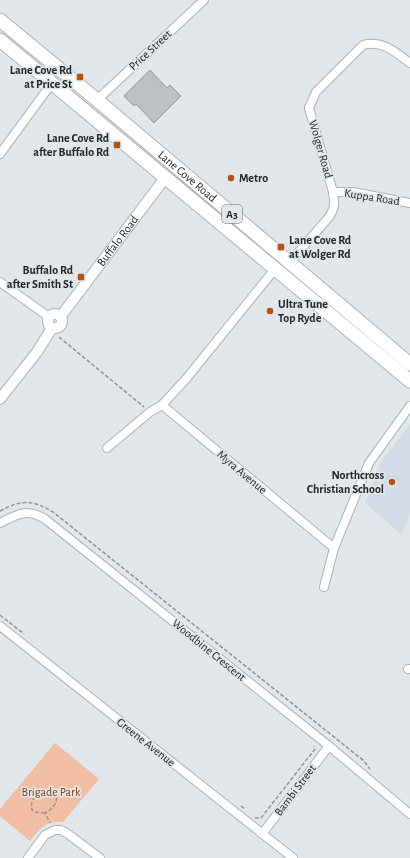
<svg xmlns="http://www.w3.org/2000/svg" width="410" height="858" viewBox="0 0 410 858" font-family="'Alegreya Sans',sans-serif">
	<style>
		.built { fill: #d2dce6 }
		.green { fill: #f1bea4 }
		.building { fill: #bcc0c5; stroke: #969b9f }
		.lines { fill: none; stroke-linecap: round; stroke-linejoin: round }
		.minor-casing { stroke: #adb1b6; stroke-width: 10 }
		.tertiary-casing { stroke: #adb1b6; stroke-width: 12 }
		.trunk-casing { stroke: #adb1b6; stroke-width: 15 }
		.path { stroke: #909497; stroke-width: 1.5; stroke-dasharray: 4 2; stroke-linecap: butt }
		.minor { stroke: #fff; stroke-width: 8 }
		.tertiary { stroke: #fff; stroke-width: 10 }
		.trunk { stroke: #fff; stroke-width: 13 }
		.poi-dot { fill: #b3530f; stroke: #e2e7eb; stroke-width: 1.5 }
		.labels { text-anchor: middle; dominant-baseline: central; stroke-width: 3.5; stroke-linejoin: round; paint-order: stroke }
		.shield { fill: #e2e7eb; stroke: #5c5f62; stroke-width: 1 }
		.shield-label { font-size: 11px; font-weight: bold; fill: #232527 }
		.street-label { font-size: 12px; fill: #232527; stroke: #e2e7eb }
		.poi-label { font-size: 12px; font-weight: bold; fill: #232527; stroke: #e2e7eb; text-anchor: end }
		.park-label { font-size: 12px; fill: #833d0e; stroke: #e2e7eb }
	</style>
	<rect width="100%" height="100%" fill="#e2e7eb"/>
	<!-- built -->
	<polygon class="built" points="410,424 410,514 402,535 365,503 382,461"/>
	<!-- green -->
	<path class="green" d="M55,743L99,779L63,822C45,821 41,827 30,841L0,816V809Z"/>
	<!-- building -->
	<polygon class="building" points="150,70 167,88 170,85 181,96 154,123 136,104 134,106 124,96"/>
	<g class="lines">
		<!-- minor casing -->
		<g class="minor-casing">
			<g id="minor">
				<polyline points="97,100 204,0"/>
				<polyline points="0,154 52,83"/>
				<polyline points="333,192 353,192 410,203"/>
				<path d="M290,262L329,217C335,208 335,203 333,192L309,108L316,92L363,45C383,40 395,52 410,63"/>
				<polyline points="0,282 49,317"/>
				<polyline points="162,405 334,548"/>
				<polyline points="107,448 150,412 162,405 186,379 275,269"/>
				<path d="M0,523C18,514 26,508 45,519L329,746L410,814"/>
				<polyline points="324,587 334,548 369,463 410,406"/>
				<polyline points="0,626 293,858"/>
				<polyline points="408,669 410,669"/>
				<polyline points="262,834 329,746"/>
				<polyline points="28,858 45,835 55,830 61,830 68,834 100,858"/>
			</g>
		</g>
		<!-- tertiary casing -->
		<g class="tertiary-casing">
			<g id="tertiary">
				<circle cx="55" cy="321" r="7"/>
				<path id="s1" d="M61,316L165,178"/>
				<polyline points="0,399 37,352 52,328"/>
			</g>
		</g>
		<!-- trunk casing -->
		<g class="trunk-casing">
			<g id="trunk">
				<path id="s2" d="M0,20L97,100L410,364"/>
				<polyline points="0,40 410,381"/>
			</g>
		</g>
		<!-- path -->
		<g class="path">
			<polyline points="59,337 144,407"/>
			<path d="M0,511C21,500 31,499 53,512L364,761L370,769"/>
			<polyline points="0,615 24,634"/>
			<polyline points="241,806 245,809"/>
			<path d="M45,813L34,812C30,808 31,805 33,800C44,779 72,798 45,813L50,823"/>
			<polyline points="255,818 261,818 315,749 314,746"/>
		</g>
		<!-- minor -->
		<use href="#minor" class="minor"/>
		<!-- tertiary -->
		<use href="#tertiary" class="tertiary"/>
		<!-- trunk -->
		<use href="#trunk" class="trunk"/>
	</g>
	<!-- markers -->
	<g class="poi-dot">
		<rect x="76" y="73" width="8" height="8" rx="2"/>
		<rect x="113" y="141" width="8" height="8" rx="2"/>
		<circle cx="231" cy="178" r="4"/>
		<rect x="277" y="243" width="8" height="8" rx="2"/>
		<rect x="77" y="273" width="8" height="8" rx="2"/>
		<circle cx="270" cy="311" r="4"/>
		<circle cx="392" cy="482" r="4"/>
	</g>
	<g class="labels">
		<!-- shield labels -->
		<rect class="shield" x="222" y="205" width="20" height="18" rx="3"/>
		<g class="shield-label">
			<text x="232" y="214">A3</text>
		</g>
		<!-- street labels -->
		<g class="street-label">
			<text transform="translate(150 50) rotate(-43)">Price Street</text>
			<text transform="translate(321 149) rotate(74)">Wolger Road</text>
			<text stroke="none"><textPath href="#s2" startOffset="244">Lane Cove Road</textPath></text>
			<text transform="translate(372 197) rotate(9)">Kuppa Road</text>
			<text stroke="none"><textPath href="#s1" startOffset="94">Buffalo Road</textPath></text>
			<text transform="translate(242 472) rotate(40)">Myra Avenue</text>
			<text transform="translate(209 650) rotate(39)">Woodbine Crescent</text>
			<text transform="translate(146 742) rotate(38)">Greene Avenue</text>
			<text transform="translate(295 790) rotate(-53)">Bambi Street</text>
		</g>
		<!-- poi labels -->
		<g class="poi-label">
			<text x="72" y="70">Lane Cove Rd<tspan x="72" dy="14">at Price St</tspan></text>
			<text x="109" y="138">Lane Cove Rd<tspan x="109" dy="14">after Buffalo Rd</tspan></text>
			<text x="239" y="178" text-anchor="start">Metro</text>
			<text x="289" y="240" text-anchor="start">Lane Cove Rd<tspan x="289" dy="14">at Wolger Rd</tspan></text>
			<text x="73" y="270">Buffalo Rd<tspan x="73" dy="14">after Smith St</tspan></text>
			<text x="278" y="304" text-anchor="start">Ultra Tune<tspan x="278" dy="14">Top Ryde</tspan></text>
			<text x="384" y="475">Northcross<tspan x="384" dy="14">Christian School</tspan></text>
		</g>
		<!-- park labels -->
		<g class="park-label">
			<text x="51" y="792">Brigade Park</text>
		</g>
	</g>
</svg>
